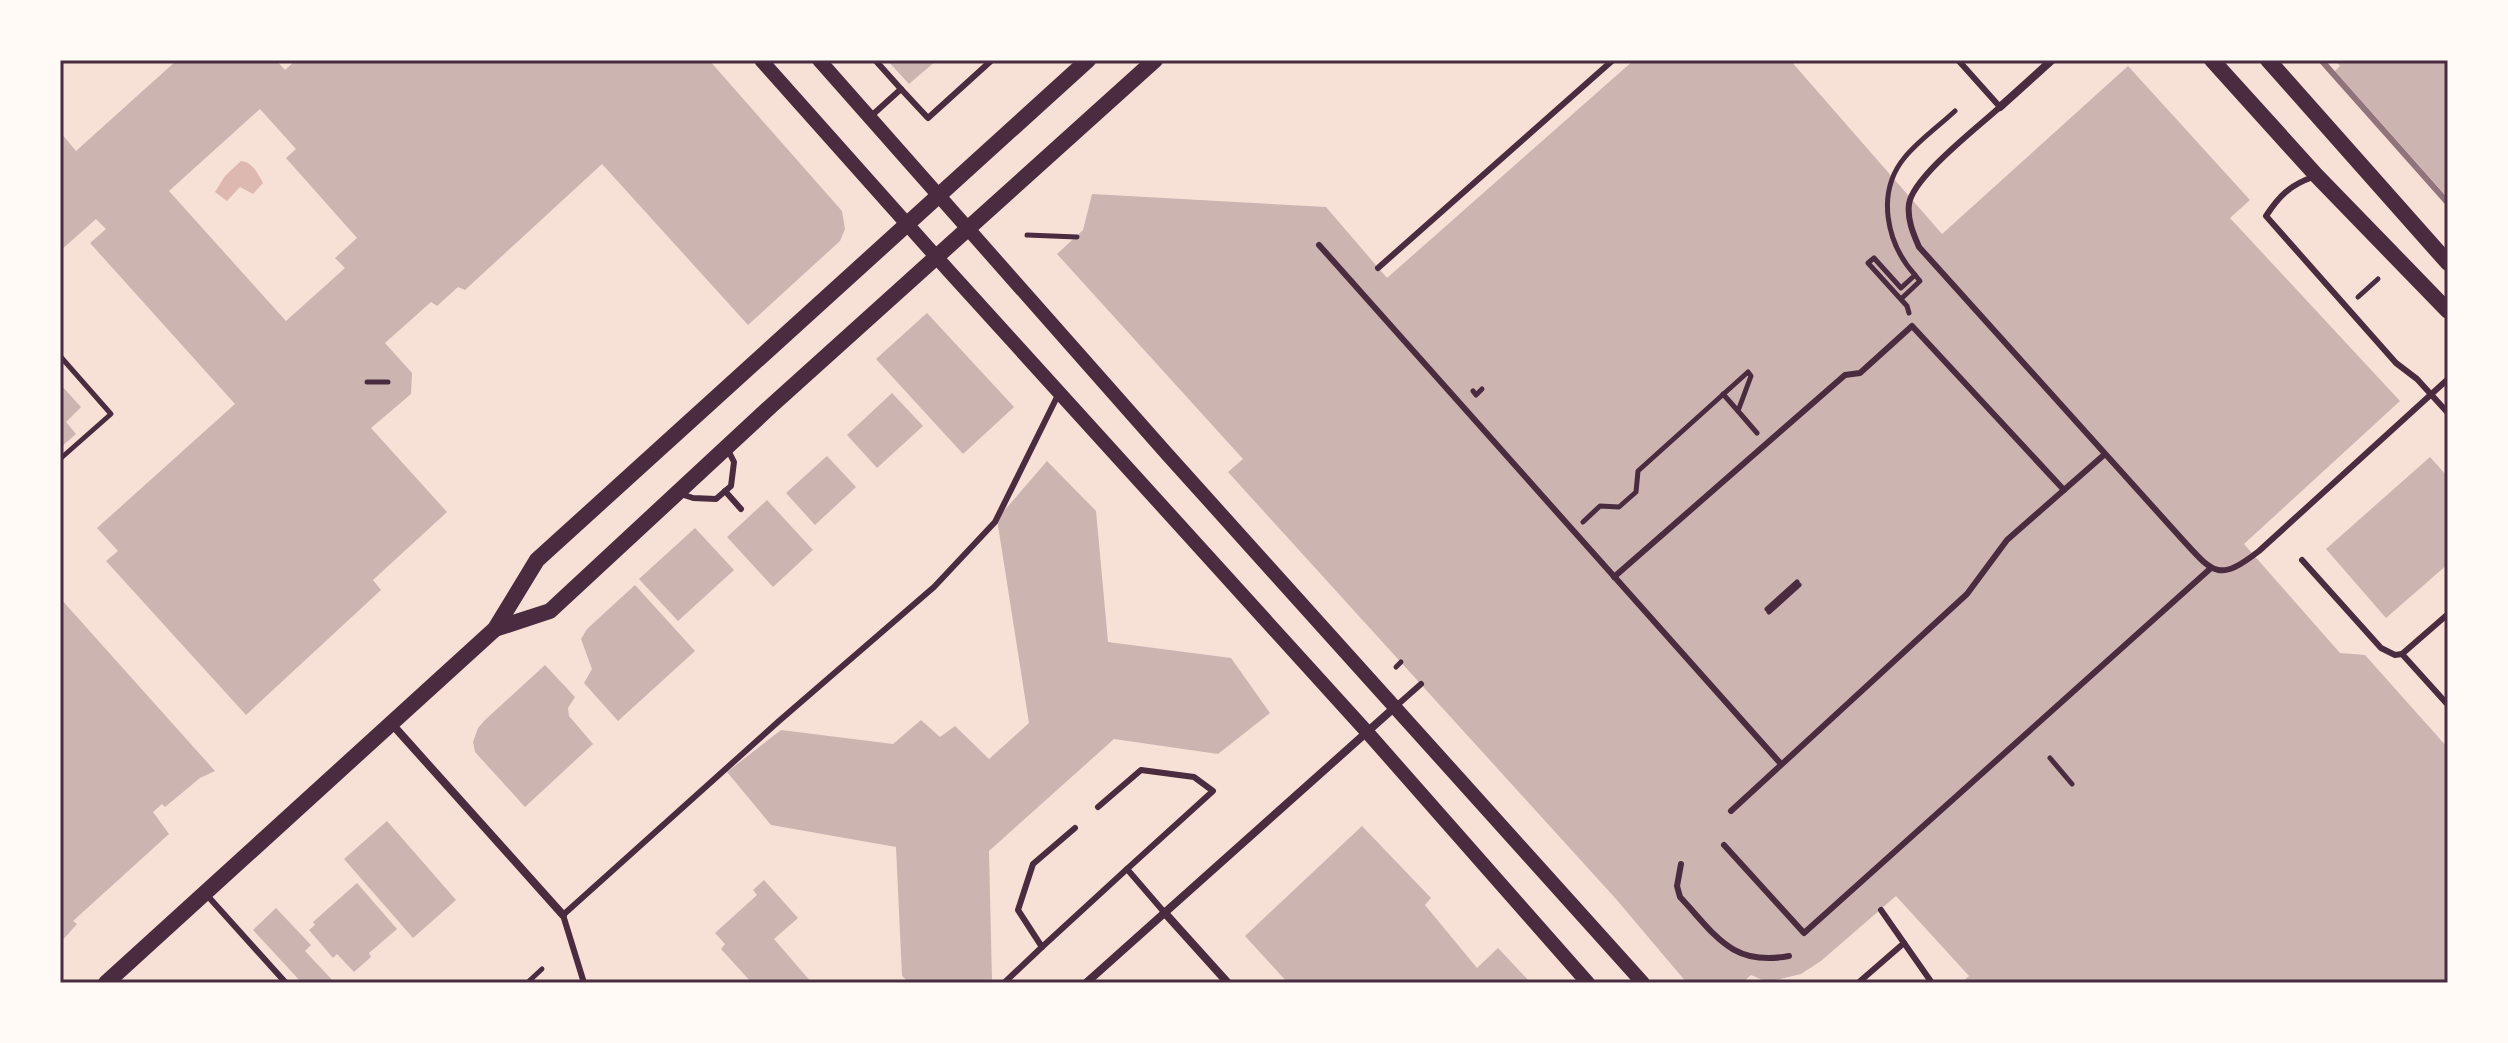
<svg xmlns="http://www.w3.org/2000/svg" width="2508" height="1043" viewBox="0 0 2508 1043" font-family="'Varela Round',sans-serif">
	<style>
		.water { fill: #dcb8b0 }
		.building { fill: #ccb4b1; fill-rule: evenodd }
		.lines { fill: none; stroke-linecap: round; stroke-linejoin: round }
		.path { stroke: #4a2c40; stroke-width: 5 }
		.service { stroke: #4a2c40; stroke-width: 6 }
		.minor { stroke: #4a2c40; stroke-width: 8 }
		.tertiary { stroke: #4a2c40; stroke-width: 14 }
		.secondary { stroke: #4a2c40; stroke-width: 16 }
		.rail { stroke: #8f747c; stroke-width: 6 }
		.neatline { fill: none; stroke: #4a2c40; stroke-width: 3 }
	</style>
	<rect width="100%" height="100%" fill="#f7e1d7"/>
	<!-- water -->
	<path class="water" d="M241,161C253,162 258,174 263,183L253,194L240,187L227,201L215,192L225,176Z"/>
	<!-- building -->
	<g class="building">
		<path d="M177,60H276L285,70L296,60H709L842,211L845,229L840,241L748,325L602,164L465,290L458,287L437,306L431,302L385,343L412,373L411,394L371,428L447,512L373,580L381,590L246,715L106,561L118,551L97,528L235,404L90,243L106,229L96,219L60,251V132L76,151ZM260,109L296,149L286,158L357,238L335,258L345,268L286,321L169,191Z"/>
		<polygon points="887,60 937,60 909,84"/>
		<polygon points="1634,60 1790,60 1942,234 2128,66 2250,200 2230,218 2400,401 2244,544 2340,653 2365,655 2448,748 2448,983 1961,983 1969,976 1896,896 1821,961 1801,974 1767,982 1751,975 1742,983 1687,983 1616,899 1228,472 1243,459 1057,254 1083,230 1092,194 1326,207 1387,278"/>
		<polygon points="2335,60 2448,60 2448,198 2335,71 2340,66"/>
		<polygon points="927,313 1014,407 963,454 876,359"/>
		<polygon points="60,384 81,407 66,422 76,434 60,448"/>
		<polygon points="892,393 923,426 877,468 847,435"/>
		<polygon points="827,456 856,487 815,525 786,493"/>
		<polygon points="2430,457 2448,477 2448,564 2386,618 2326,549"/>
		<polygon points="1047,461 1096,511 1108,642 1231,658 1270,713 1218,754 1114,739 989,851 992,981 910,983 902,976 896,847 771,825 727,772 781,730 893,744 921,720 940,737 955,726 989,759 1029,723 997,519"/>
		<polygon points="767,500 813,550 773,587 727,537"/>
		<polygon points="695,528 734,570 678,621 639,579"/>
		<polygon points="635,585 695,651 618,721 584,683 592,669 581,639 587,629"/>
		<polygon points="60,598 215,771 200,778 165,807 162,804 153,812 169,834 73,921 77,924 60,943"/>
		<polygon points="545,665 575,697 568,708 569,716 593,744 525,807 475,752 473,742 478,728 485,720"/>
		<polygon points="387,821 456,900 413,938 344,859"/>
		<polygon points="1362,826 1431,898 1425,905 1477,968 1498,948 1531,983 1288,983 1245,936"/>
		<polygon points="764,880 798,918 774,939 812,983 752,983 721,949 725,944 715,933 757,895 753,890"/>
		<polygon points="357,883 397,929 369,953 371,957 354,972 337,954 333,958 309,930 315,925 313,922"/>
		<polygon points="276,908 311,945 305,951 335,983 302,983 253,930"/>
	</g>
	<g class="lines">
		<!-- path -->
		<g class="path">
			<polyline points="1027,235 1077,237"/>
			<polyline points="2358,297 2378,279"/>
			<polyline points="1901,299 1920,281 1915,275"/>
			<path d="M1909,313L1907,306L1868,263L1874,258L1901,288L1915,275C1887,244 1875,193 1905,157C1919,140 1939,126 1955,111"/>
			<polyline points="60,356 111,414 60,459"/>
			<polyline points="367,382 388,382"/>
			<polyline points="1473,391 1476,395 1482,389"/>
			<polyline points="1723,394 1738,411"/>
			<polyline points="1583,522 1600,506 1619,507 1636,492 1638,471 1748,372 1751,376 1738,411 1757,433"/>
			<polyline points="1767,609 1797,582"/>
			<polyline points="1769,612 1799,585"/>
			<polyline points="1396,667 1401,662"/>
			<polyline points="2050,758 2072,784"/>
			<polyline points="527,983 542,969"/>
		</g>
		<!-- service -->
		<g class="service">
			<polyline points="875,60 901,89"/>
			<path d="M1958,60L2000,107C1978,127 1913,177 1909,204C1907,219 1913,233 1919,247L2181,538C2213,573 2218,583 2259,551L2448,379"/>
			<polyline points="869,118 901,89 928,118 992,60"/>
			<path d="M2313,177C2290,185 2279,196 2266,216L2396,363L2417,379L2448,413"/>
			<polyline points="1319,245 1781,764"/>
			<polyline points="1378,268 1613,60"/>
			<polyline points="725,491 741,509"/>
			<polyline points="681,494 693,498 716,499 731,486 734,462 728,450"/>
			<polyline points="2302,560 2381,648 2395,655 2402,654"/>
			<polyline points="1614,577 1845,375 1860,373 1912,326 2064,490"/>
			<polyline points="2448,614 2402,654 2448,705"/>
			<polyline points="1395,707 1421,684"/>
			<polyline points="1098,807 1141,770 1194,777 1213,791 1127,869 1164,912"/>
			<polyline points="1731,811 1967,594 2007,540 2105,454"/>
			<polyline points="1075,828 1033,864 1018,910 1042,947 1127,869"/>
			<polyline points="1724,845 1804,933 2211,568"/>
			<path d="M1681,864L1677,886L1680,897C1715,934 1731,967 1789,956"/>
			<polyline points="205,893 286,983"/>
			<polyline points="1881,910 1932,983"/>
			<polyline points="584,983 563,915 779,721 934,587 995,522 1058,395"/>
			<polyline points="1004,983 1042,947"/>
			<polyline points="1858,983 1904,943"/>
		</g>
		<!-- minor -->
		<g class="minor">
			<polyline points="2000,107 2052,60"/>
			<polyline points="391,723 563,915"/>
			<polyline points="1164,912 1228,983"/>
			<polyline points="1086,983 1395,707"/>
		</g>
		<!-- tertiary -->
		<g class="tertiary">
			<polyline points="761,60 948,270 1367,732 1588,983"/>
			<polyline points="819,60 1167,454 1643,983"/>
		</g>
		<!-- secondary -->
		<g class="secondary">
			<polyline points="2212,60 2316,175 2448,311"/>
			<polyline points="2268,60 2448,263"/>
			<polyline points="495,629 550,611 771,406 1155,60"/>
			<polyline points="106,983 495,629 537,560 1088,60"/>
		</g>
		<!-- rail -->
		<polyline class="rail" points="2321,60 2448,203"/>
	</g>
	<!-- border -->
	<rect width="2508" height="1043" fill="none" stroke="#fffaf5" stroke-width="124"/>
	<rect x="62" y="62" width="2384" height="919" class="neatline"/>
</svg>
